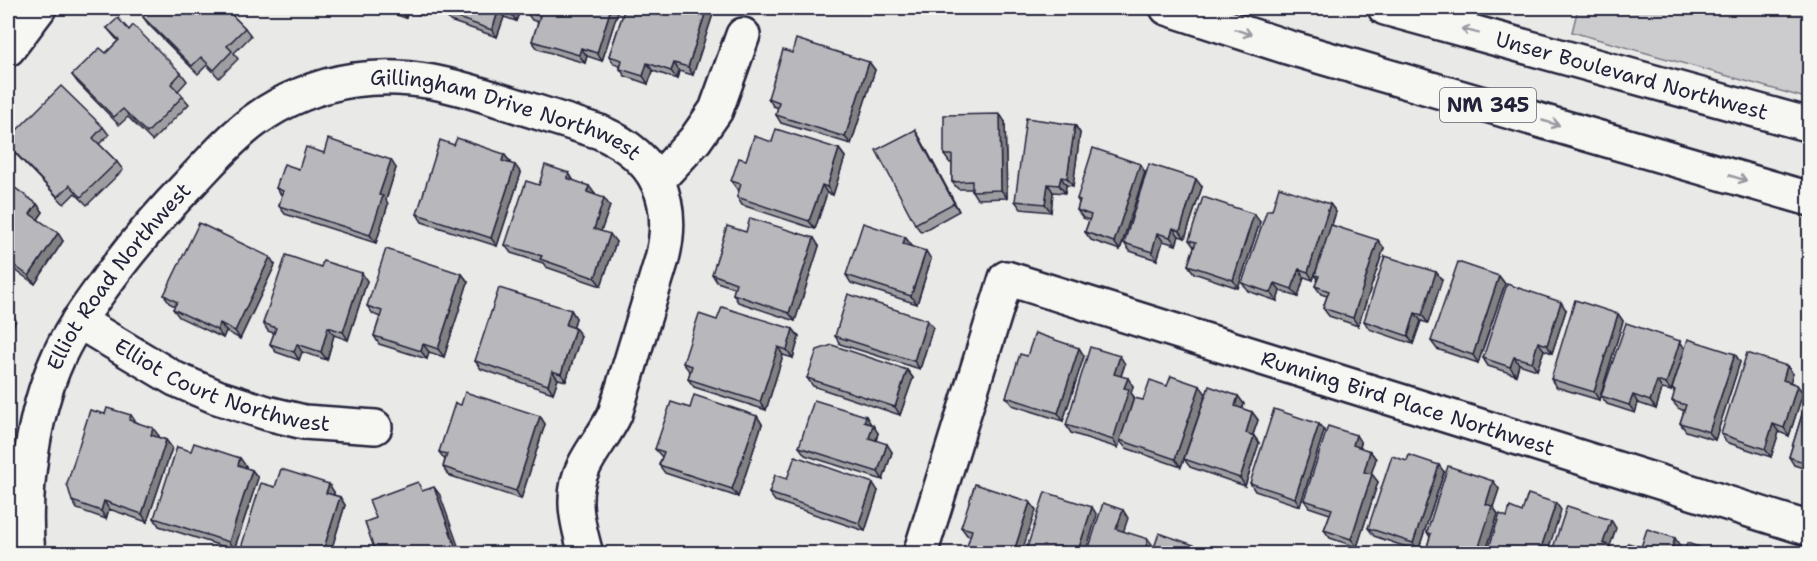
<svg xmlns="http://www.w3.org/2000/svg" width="1817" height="561" viewBox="0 0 1817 561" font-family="'Shantell Sans',sans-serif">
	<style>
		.green { fill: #ccccce; stroke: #777784; stroke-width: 1.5 }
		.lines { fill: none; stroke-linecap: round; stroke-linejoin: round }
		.street-casing { stroke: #22223b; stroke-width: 38 }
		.secondary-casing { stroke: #22223b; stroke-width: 38 }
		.primary-casing { stroke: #22223b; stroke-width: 38 }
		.street { stroke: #f6f6f2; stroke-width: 33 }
		.secondary { stroke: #f6f6f2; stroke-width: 33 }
		.primary { stroke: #f6f6f2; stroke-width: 33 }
		.wall { fill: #9e9ea2; stroke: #22223b; stroke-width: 1.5 }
		.shaded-wall { fill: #818184; stroke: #22223b; stroke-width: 1.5 }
		.building { fill: #b8b8bc; stroke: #22223b; stroke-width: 1.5 }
		.oneway { stroke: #9797a0 }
		.labels { text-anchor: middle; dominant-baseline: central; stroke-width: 4.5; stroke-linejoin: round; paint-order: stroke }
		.shield { fill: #f6f6f2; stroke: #626272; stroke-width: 1.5 }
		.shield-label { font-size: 20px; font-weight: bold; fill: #22223b }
		.street-label { font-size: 21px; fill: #22223b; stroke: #f6f6f2 }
	</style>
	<rect width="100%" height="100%" fill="#e9e9e7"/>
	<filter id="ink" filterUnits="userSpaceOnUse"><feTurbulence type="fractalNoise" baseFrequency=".0167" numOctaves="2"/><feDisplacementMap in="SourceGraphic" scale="12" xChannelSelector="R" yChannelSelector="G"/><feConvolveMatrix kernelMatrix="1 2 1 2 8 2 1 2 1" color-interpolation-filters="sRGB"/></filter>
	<g filter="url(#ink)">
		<!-- green -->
		<polygon class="green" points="1578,8 1809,8 1809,99 1572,32"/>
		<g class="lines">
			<!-- street casing -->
			<g class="street-casing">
				<g id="street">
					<polyline points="657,181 695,140 716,110 743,35"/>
					<path id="s1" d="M78,321L175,379L217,397L267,413L304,422L375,427"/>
					<path id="s2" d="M28,554C22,493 33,413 58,358C67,337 80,318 93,300C123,257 156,218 192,181C211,161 231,138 254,121C282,100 319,85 354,80C409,72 453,85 505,102C537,112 568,122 600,132C656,157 677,199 662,259L615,414C606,433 593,448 584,466C569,495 578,525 586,554"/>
					<path id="s3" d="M920,554L1006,278L1810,529"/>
				</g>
			</g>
			<!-- secondary casing -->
			<g class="secondary-casing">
				<polyline id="secondary" points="8,49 39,8"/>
			</g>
			<!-- primary casing -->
			<g class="primary-casing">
				<g id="primary">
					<polyline points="1167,8 1287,47 1810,199"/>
					<path id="s4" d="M1385,8L1810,125"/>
				</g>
			</g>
			<!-- street -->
			<use href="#street" class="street"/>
			<!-- secondary -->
			<use href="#secondary" class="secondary"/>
			<!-- primary -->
			<use href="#primary" class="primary"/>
		</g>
		<!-- wall -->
		<g class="wall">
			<polygon points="152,8 232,8 228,11 245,28 251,36 234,53 238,59 219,78 207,65 198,74 149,25 143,17"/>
			<polygon points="380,8 424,8 422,15 408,11 406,18 382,10"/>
			<polygon points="446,8 521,8 516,21 504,17 497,37 450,21 444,13"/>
			<polygon points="528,8 619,8 602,61 587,56 585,63 538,49 532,41 538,22 532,20 526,12"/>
			<polygon points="625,8 715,8 693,75 679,71 677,79 653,71 648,84 625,76 620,69 620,66 614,64 609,56"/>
			<polygon points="107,28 129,30 181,73 187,81 178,91 189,104 152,141 128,117 119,125 78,83 72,75 106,53 118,41"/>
			<polygon points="792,53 869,62 875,70 851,144 781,123 776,115 778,108 773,106 768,98"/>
			<polygon points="1005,122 1007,198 977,199 972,191 972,189 958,189 952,182 952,163 950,163 944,155"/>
			<polygon points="1075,125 1080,133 1073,186 1066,185 1065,193 1053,192 1051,212 1021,209 1015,201"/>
			<polygon points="103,127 109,135 99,144 117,162 123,170 87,205 75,193 64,204 8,146 8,139"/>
			<polygon points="915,130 920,138 959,211 921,232 915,224"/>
			<polygon points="772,142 839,149 845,157 833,195 827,193 815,229 742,205 737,197 739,190 737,189 731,181"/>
			<polygon points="324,153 396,168 386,200 388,204 376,243 285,214 279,206 282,196 276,188 299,169"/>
			<polygon points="504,154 510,162 510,163 521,173 497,246 422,222 417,214"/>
			<polygon points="1145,172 1120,250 1091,240 1085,232 1089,220 1083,218 1077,210 1079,203 1077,199"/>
			<polygon points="574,181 595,194 595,195 610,206 601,231 616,242 601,286 546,267 543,263 511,253 505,245 539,185"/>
			<polygon points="8,183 37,204 43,212 38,219 63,241 35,284 8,265"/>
			<polygon points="1202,187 1185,238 1179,236 1176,245 1163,241 1157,260 1130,251 1124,243"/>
			<polygon points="1330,204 1336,212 1332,225 1384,248 1358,326 1329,316 1323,308 1327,296 1321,294 1315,286 1318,279 1315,275 1323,249 1313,280 1304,277 1298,297 1280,291 1277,301 1248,291 1242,283 1272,210"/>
			<polygon points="1260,222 1238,288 1194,273 1188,265 1194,247 1189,240"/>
			<polygon points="746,232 819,246 795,321 738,302 733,294 735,288 717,282 712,274"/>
			<polygon points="905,237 911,245 910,246 931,259 917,304 851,283 846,275"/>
			<polygon points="275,265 240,339 226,331 223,338 179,317 173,309 175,306 169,303 164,295"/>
			<polygon points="321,267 367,281 348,340 334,335 327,360 302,352 299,360 276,352 270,344 274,333 268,331 263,323"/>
			<polygon points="1436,272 1442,280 1428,323 1421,321 1413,344 1369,329 1364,321"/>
			<polygon points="462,274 468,282 444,357 429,352 427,359 379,344 374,336 380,317 373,314 367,306"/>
			<polygon points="1499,276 1505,284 1478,363 1437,349 1431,341"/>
			<polygon points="571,310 576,318 573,327 575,328 581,336 566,381 558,379 553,393 481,369 475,361"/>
			<polygon points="1566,310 1552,353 1544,350 1537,370 1519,364 1516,375 1488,366 1483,358"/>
			<polygon points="1618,314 1623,321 1599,400 1556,387 1551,379"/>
			<polygon points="717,320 793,329 799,337 793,358 783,355 766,410 694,387 688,379 690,372 683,363"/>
			<polygon points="933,327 920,369 840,344 835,336"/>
			<polygon points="1079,348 1084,356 1063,421 1012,405 1006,397 1027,356"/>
			<polygon points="1685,349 1735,354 1740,362 1715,440 1686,431 1680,423 1684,411 1678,408 1672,401 1675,393 1672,389 1671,391 1662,389 1656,409 1638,403 1635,413 1607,404 1601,396"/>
			<polygon points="1125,364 1121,376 1133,386 1131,393 1134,397 1127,418 1143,400 1167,386 1206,394 1181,467 1126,448 1120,441 1118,448 1071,433 1066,425"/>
			<polygon points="1787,366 1793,374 1790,382 1797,385 1803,393 1789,436 1779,432 1771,457 1726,442 1721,434"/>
			<polygon points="907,370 913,378 900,415 813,386 807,378"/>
			<polygon points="1809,392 1809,470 1794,465 1789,457"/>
			<polygon points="1238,396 1244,404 1242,409 1252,412 1258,420 1253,435 1259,443 1245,486 1190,467 1184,459"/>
			<polygon points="461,405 540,416 545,424 521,499 448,475 443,467 445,460 439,452"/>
			<polygon points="690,408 757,416 762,424 738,497 665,473 659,465 662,457 655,449"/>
			<polygon points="131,415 135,421 159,436 158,437 166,440 172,448 147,522 109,509 106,519 77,509 72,501"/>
			<polygon points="871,424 878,433 876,441 892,452 883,480 805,455 799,447"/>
			<polygon points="1324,431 1300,506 1255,491 1250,483"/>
			<polygon points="1361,443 1360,448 1370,451 1376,459 1371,474 1378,482 1357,547 1330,538 1324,530 1330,514 1309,507 1304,500"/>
			<polygon points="191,451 246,466 245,468 252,470 258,478 234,550 159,526 154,518"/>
			<polygon points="1444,472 1418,551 1374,536 1368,528"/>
			<polygon points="787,479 878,491 865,531 775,501 769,493"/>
			<polygon points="1493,481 1499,489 1493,507 1498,514 1485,554 1432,554 1427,547 1430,537 1427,532"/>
			<polygon points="275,487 334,492 334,495 340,497 345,505 330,554 245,554 241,548"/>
			<polygon points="1030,502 1036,510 970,536 967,535 961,527"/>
		</g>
		<!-- shaded-wall -->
		<g class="shaded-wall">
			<polygon points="401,8 406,8 408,11 406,18 400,10"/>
			<polygon points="417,8 424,8 422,15"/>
			<polygon points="513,8 521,8 516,21 511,13"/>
			<polygon points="611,8 619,8 602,61 597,53"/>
			<polygon points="707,8 715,8 693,75 688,67"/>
			<polygon points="499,9 504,17 497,37 492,30"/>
			<polygon points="581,48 587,56 585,63 579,55"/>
			<polygon points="869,62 875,70 851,144 845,137"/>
			<polygon points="647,63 653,71 648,84 643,76"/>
			<polygon points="674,63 679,71 677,79 671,71"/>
			<polygon points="1000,114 1005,122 1007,198 1001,190"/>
			<polygon points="1075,125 1080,133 1073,186 1067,178"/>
			<polygon points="915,130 920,138 959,211 954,203"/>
			<polygon points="839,149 845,157 833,195 827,187"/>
			<polygon points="504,154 510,162 508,169 502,161"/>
			<polygon points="391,160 396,168 386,200 388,204 376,243 370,235 379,195"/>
			<polygon points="1140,164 1145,172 1120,250 1114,242"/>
			<polygon points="515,165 521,173 497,246 491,238"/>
			<polygon points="569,173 574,181 567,178"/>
			<polygon points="1061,177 1066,185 1065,193 1059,185"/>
			<polygon points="1196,179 1202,187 1185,238 1180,231"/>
			<polygon points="1048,184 1053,192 1051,212 1045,204"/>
			<polygon points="822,185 827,193 815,229 809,221"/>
			<polygon points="589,186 595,194 593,200 587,192"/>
			<polygon points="604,198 610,206 599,237 594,229"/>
			<polygon points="37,204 43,212 36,222 30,214"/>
			<polygon points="1330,204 1336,212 1313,280 1308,272"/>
			<polygon points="1254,214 1260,222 1238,288 1233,280"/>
			<polygon points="1173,228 1179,236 1176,245 1170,237"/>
			<polygon points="58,233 63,241 35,284 29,276"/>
			<polygon points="1157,233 1163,241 1157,260 1152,252"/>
			<polygon points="610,234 616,242 601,286 595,278"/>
			<polygon points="905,237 911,245 909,252 903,244"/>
			<polygon points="814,238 819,246 795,321 789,313"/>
			<polygon points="1378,240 1384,248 1358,326 1353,318"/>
			<polygon points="926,251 931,259 917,304 911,296"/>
			<polygon points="270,257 275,265 240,339 235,331"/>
			<polygon points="1299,269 1304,277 1298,297 1292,289"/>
			<polygon points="1436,272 1442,280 1428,323 1422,315"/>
			<polygon points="362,273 367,281 348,340 343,332"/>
			<polygon points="462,274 468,282 444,357 438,349"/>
			<polygon points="1499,276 1505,284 1478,363 1473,355"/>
			<polygon points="1275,283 1280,291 1277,301 1271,293"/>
			<polygon points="1561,302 1566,310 1552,353 1547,345"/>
			<polygon points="571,310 576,318 572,333 566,325"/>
			<polygon points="10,312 16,320 8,337 8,318"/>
			<polygon points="1415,313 1421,321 1413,344 1408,336"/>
			<polygon points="1618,314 1623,321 1599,400 1594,392"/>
			<polygon points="927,320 933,327 920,369 914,361"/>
			<polygon points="220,323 226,331 223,338 217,330"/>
			<polygon points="328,327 334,335 327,360 321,352"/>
			<polygon points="575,328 581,336 566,381 561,374"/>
			<polygon points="793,329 799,337 793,358 787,350"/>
			<polygon points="1680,341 1685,349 1671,391 1666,384"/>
			<polygon points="1538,342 1544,350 1537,370 1532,362"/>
			<polygon points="297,344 302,352 299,360 294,352"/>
			<polygon points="423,344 429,352 427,359 421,351"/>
			<polygon points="778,347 783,355 766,410 760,402"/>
			<polygon points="1079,348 1084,356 1063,421 1058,413"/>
			<polygon points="1735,354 1740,362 1715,440 1709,432"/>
			<polygon points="1120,356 1125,364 1119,381 1114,374"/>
			<polygon points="1514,357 1519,364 1516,375 1510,367"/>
			<polygon points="1787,366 1793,374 1788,388 1783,380"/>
			<polygon points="907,370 913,378 900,415 895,407"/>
			<polygon points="552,371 558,379 553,393 548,385"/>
			<polygon points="1128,378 1133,386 1131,393 1134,397 1118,448 1113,440 1124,388"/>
			<polygon points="1657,381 1662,389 1656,409 1650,401"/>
			<polygon points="1797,385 1803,393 1789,436 1784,428"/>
			<polygon points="1200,386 1206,394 1181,467 1175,459"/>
			<polygon points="1633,395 1638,403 1635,413 1629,405"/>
			<polygon points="1238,396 1244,404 1240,414 1235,406"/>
			<polygon points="1252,412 1258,420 1251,440 1246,433"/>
			<polygon points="540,416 545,424 521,499 516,491"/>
			<polygon points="757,416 762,424 738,497 732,489"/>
			<polygon points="866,416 871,424 869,430 864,422"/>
			<polygon points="1319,424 1324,431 1300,506 1295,498"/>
			<polygon points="1773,424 1779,432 1771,457 1765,449"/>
			<polygon points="873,425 878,433 874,446 869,438"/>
			<polygon points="153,428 159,436 156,443 151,435"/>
			<polygon points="1356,435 1361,443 1358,453 1353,445"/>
			<polygon points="1254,436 1259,443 1245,486 1240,478"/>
			<polygon points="166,440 172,448 147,522 142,514"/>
			<polygon points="887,444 892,452 883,480 878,472"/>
			<polygon points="1370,451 1376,459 1369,480 1364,472"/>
			<polygon points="240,458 246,466 243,473 238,465"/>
			<polygon points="1439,465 1444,472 1418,551 1413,543"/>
			<polygon points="252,470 258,478 234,550 229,542"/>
			<polygon points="1372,474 1378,482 1357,547 1351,539"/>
			<polygon points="1493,481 1499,489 1493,507 1498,514 1485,554 1480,554 1478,550 1486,504"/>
			<polygon points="873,483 878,491 865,531 859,523"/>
			<polygon points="329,484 334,492 332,501 326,493"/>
			<polygon points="434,487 440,495 461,554 458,554"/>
			<polygon points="340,497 345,505 330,554 322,554"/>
			<polygon points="104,501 109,509 106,519 101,511"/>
			<polygon points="1030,502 1036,510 1021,554 1013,554"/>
			<polygon points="1556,503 1561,510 1547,554 1539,554"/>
			<polygon points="1092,507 1097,515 1085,554 1077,554"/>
			<polygon points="1123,510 1128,518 1122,536 1116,529"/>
			<polygon points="1611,520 1616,528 1610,546 1616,554 1608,554 1603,543"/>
			<polygon points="1675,538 1680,546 1678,554 1670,554"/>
			<polygon points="1148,539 1154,547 1152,554 1144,554"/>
			<polygon points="1464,546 1469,554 1461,554"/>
		</g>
		<!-- building -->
		<g class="building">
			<polygon points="152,8 225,8 245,28 227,46 232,51 214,70 201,57 192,66 143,17"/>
			<polygon points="391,8 401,8 400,10"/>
			<polygon points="446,8 513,8 511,13 499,9 492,30 444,13"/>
			<polygon points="528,8 611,8 597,53 581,48 579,55 532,41 540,16 526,12"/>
			<polygon points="625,8 707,8 688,67 674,63 671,71 647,63 643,76 620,69 622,60 609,56"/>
			<polygon points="118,18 129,30 133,25 181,73 171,84 183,96 147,133 123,109 114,117 72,75 100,48 106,53 119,40 107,28"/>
			<polygon points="796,39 869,62 845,137 776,115 779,102 768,98 783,50 792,53"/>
			<polygon points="61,86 103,127 93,138 117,162 81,197 70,185 58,197 8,145 8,139"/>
			<polygon points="1000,114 1001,190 972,191 972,181 952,182 952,155 944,155 944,115"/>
			<polygon points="1026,118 1075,125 1067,178 1061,177 1059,185 1048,184 1045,204 1015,201"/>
			<polygon points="776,129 839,149 827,187 822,185 809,221 737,197 741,184 731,181 739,158 746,160 754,136 772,142"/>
			<polygon points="915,130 954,203 915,224 876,150"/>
			<polygon points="457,138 504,154 502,161 515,165 491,238 417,214 440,140 454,145"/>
			<polygon points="328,139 391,160 379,195 383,196 370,235 279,206 283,191 276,188 284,164 299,169 306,147 324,153"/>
			<polygon points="1093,148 1140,164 1114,242 1085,232 1091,215 1077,210 1080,200 1077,199"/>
			<polygon points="1149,164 1196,179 1180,231 1173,228 1170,237 1157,233 1152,252 1124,243"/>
			<polygon points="545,165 569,173 567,178 589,186 587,192 604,198 594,229 610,234 595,278 540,259 542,256 505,245 526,181 539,185"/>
			<polygon points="8,183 37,204 30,214 58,233 29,276 8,261"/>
			<polygon points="1279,187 1330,204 1308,272 1299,269 1292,289 1275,283 1271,293 1242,283 1267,210 1272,210"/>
			<polygon points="1203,197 1254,214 1233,280 1188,265 1196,242 1189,240"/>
			<polygon points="750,218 814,238 789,313 733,294 736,283 712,274 727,226 746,232"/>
			<polygon points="199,223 270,257 235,331 220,323 217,330 173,309 177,302 164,295"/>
			<polygon points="863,223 905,237 903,244 926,251 911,296 846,275"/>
			<polygon points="1331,225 1378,240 1353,318 1323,308 1329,291 1315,286 1319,276 1315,275"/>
			<polygon points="386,249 462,274 438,349 423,344 421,351 374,336 382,311 367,306"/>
			<polygon points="286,255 321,267 323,261 362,273 343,332 328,327 321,352 297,344 294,352 270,344 276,328 263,323"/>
			<polygon points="1385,256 1436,272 1422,315 1415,313 1408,336 1364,321"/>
			<polygon points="1458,262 1499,276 1473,355 1431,341"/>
			<polygon points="1507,284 1561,302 1547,345 1538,342 1532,362 1514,357 1510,367 1483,358"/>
			<polygon points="499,288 571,310 566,325 575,328 561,374 552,371 548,385 475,361"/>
			<polygon points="848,294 927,320 914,361 835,336"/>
			<polygon points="1575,300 1618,314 1594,392 1551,379"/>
			<polygon points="722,307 793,329 787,350 778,347 760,402 688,379 692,366 683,363 699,314 717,320"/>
			<polygon points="1626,323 1680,341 1666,384 1657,381 1650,401 1633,395 1629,405 1601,396"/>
			<polygon points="1035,333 1079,348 1058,413 1006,397 1020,354 1027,356"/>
			<polygon points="1688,339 1735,354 1709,432 1680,423 1686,405 1672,401 1675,390 1672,389"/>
			<polygon points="832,345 907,370 895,407 807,378 817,350"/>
			<polygon points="1090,347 1120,356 1114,374 1128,378 1124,388 1129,389 1113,440 1066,425"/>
			<polygon points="1747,353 1787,366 1783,380 1797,385 1784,428 1773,424 1765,449 1721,434"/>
			<polygon points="1171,376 1200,386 1175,459 1120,440 1134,398 1143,400 1150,380 1167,386"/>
			<polygon points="1209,386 1238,396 1235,406 1252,412 1246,433 1254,436 1240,478 1184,459"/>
			<polygon points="465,392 540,416 516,491 443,467 447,454 439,452 455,403 461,405"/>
			<polygon points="1809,392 1809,464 1789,457"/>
			<polygon points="694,395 757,416 732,489 659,465 664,452 655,449 671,402 690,408"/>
			<polygon points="814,400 866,416 864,422 873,425 869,438 887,444 878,472 799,447"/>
			<polygon points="107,408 131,415 129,420 153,428 151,435 166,440 142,514 104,501 101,511 72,501 67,484 90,410 105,414"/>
			<polygon points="1274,409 1319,424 1295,498 1250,483"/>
			<polygon points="1328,426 1356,435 1353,445 1370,451 1364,472 1372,474 1351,539 1324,530 1332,509 1304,500"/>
			<polygon points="194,443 240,458 238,465 252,470 229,542 154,518 177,447 191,451"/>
			<polygon points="1409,455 1439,465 1413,543 1368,528 1392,456 1407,461"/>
			<polygon points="795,456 873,483 859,523 769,493 775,475 787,479"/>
			<polygon points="1448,466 1493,481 1486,504 1492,506 1478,550 1464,546 1461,554 1448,554 1427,547 1431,534 1427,532"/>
			<polygon points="281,469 329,484 326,493 340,497 322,554 260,554 241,548 261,483 275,487"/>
			<polygon points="418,482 422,491 434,487 458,554 376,554 365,522 376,518 369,500"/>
			<polygon points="975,484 1030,502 1013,554 965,553 972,530 961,527"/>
			<polygon points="1045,492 1092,507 1077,554 1025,554"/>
			<polygon points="1528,494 1556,503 1539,554 1487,554 1500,514 1507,517 1510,507 1522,512"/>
			<polygon points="1103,503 1123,510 1116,529 1148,539 1144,554 1087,554"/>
			<polygon points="1567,506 1611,520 1603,543 1610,546 1608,554 1551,554"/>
			<polygon points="1647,529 1675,538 1670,554 1618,554 1619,550 1625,552 1628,543 1641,547"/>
			<polygon points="1159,533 1214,552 1214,554 1152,554"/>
			<polygon points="1687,543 1719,554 1684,554"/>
			<polygon points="1229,551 1237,554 1228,554"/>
		</g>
		<!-- one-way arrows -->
		<defs><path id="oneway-shaft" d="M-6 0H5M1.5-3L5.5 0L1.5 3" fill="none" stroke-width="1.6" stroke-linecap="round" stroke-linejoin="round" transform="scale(1.5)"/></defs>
		<g class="oneway">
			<use href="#oneway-shaft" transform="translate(1470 31) rotate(-165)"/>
			<use href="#oneway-shaft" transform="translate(1243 32) rotate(18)"/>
			<use href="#oneway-shaft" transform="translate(1551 123) rotate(16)"/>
			<use href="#oneway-shaft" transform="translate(1738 178) rotate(16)"/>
		</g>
	</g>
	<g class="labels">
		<!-- shield labels -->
		<rect class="shield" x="1440" y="88" width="96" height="34" rx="4.5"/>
		<g class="shield-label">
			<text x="1488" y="105">NM 345</text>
		</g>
		<!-- street labels -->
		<g class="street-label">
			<text stroke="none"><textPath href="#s4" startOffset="256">Unser Boulevard Northwest</textPath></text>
			<text stroke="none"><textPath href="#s2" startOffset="776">Gillingham Drive Northwest</textPath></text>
			<text stroke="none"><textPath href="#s2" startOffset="302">Elliot Road Northwest</textPath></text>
			<text stroke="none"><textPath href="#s1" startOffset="160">Elliot Court Northwest</textPath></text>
			<text stroke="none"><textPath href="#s3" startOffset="710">Running Bird Place Northwest</textPath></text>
		</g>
	</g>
	<!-- margin -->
	<rect width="1817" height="561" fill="none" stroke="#f6f6f2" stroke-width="30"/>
	<rect x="15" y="15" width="1787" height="531" fill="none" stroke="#22223b" stroke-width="2" filter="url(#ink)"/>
</svg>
